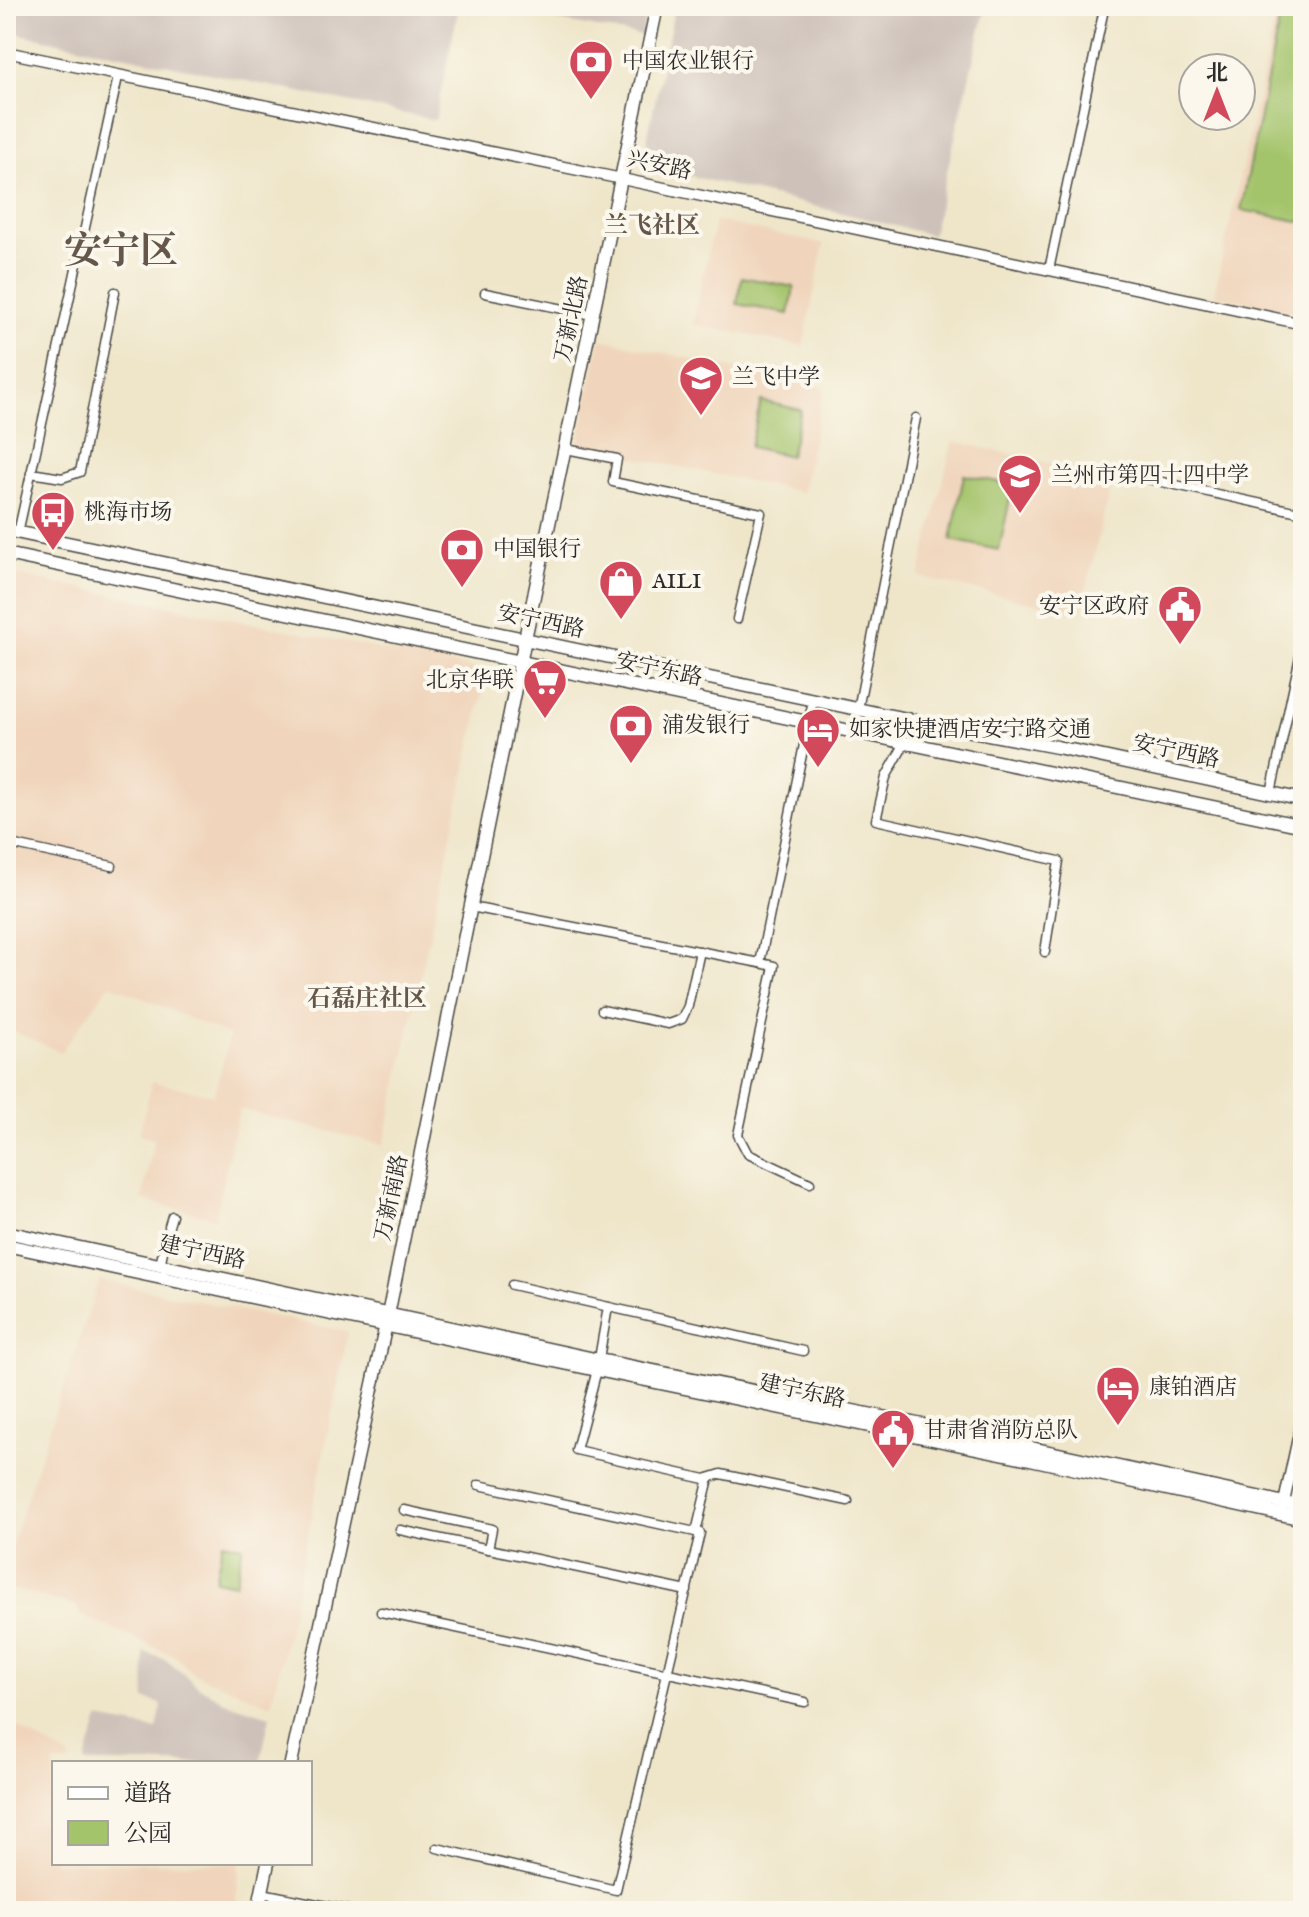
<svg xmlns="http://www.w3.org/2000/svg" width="1309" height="1917" viewBox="0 0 1309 1917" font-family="'IM FELL English','Noto Serif SC',serif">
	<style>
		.built { fill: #f0d5bc }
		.industrial { fill: #cec1b9 }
		.green { fill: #a4c46c; stroke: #68784c; stroke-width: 2 }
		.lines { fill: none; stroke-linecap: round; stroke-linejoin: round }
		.minor-tunnel { stroke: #c8c1aa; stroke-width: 8; stroke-dasharray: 8 4; stroke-linecap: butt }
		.minor-casing { stroke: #484743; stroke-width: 11 }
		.tertiary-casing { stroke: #484743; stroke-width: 13 }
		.secondary-casing { stroke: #484743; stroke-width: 15 }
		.minor { stroke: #fff; stroke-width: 8 }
		.tertiary { stroke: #fff; stroke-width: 10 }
		.secondary { stroke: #fff; stroke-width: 12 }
		.labels { text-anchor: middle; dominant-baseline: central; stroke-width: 8; stroke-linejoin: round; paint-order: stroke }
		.poi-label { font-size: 22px; fill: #2b2b2b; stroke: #fbf7ec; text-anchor: start }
		.street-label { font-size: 22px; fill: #2b2b2b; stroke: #fbf7ec }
		.neighbourhood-label { font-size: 24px; font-weight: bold; fill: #65574a; stroke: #fbf7ec }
		.town-label { font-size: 38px; font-weight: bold; fill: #65574a; stroke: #fbf7ec }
	</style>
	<rect width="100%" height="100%" fill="#fbf7ec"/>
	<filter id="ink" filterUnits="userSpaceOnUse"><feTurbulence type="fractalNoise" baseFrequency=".0125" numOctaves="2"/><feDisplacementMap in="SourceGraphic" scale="16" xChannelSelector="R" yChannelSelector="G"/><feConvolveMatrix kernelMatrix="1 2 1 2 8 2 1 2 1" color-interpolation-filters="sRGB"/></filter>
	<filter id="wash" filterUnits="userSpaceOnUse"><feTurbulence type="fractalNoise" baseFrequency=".006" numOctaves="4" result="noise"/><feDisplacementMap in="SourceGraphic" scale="32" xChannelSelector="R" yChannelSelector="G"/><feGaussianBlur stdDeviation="1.8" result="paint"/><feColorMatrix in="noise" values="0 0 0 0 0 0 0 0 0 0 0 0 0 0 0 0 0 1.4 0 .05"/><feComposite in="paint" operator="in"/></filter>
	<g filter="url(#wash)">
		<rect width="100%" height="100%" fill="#efe6ca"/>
		<!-- built -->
		<g class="built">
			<polygon points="1278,6 1303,6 1303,314 1214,295"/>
			<polygon points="715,221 824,244 803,346 693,324"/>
			<polygon points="600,339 824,388 802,492 578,446"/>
			<polygon points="953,441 1113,478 1080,613 919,577"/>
			<polygon points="6,573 487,671 384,1145 239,1109 215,1218 142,1200 154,1139 139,1135 152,1082 214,1095 230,1036 110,984 61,1052 6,1028"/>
			<polygon points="99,1280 348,1332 289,1628 271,1705 193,1673 175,1656 80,1615 77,1606 6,1587 6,1561"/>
			<polygon points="6,1720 70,1758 69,1763 54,1763 54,1863 240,1863 235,1911 6,1911"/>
		</g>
		<!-- industrial -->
		<g class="industrial">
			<polygon points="6,6 459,6 435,120 6,31"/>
			<polygon points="476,6 647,6 642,36"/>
			<polygon points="675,6 986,6 932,235 642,164"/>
			<polygon points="144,1652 166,1660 198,1686 227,1703 270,1716 260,1763 85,1763 99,1719 157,1730 162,1704 145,1699"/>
		</g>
		<!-- green -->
		<g class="green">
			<polygon points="1282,6 1303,6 1303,222 1241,210"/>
			<polygon points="742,277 794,287 789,314 737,304"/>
			<polygon points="761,401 801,410 790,456 750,447"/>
			<polygon points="964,475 1013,485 999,550 951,540"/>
			<polygon points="223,1542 243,1546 235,1584 215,1580"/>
		</g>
	</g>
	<g filter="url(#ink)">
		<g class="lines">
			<!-- minor-tunnel -->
			<polyline class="minor-tunnel" points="165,1243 169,1226"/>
			<!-- minor casing -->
			<g class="minor-casing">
				<g id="minor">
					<polyline points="1049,270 1104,9"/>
					<polyline points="485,293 593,315"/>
					<polyline points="566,449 617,459 613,482 761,513 737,619"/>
					<polyline points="31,473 62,478 80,472 115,292"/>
					<polyline points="1121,473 1303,513"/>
					<polyline points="18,533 118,77"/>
					<polyline points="858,709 916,418"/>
					<polyline points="905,743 886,777 876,820 1059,861 1045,952"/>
					<polyline points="1271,793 1303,642"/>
					<polyline points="6,843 112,866"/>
					<polyline points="471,907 760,963 813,700"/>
					<polyline points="760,963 774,966 738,1135 748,1154 810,1183"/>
					<polyline points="602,1010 668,1024 682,1019 688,1006 700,951"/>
					<polyline points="169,1226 172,1216"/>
					<polyline points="160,1265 165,1243"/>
					<polyline points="512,1285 803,1351"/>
					<polyline points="608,1307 597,1370 576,1450 705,1479 721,1474 848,1501"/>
					<polyline points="404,1510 492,1529 488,1549"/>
					<polyline points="400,1530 687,1591"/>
					<polyline points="696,1532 709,1478"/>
					<polyline points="381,1612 805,1702"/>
					<polyline points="437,1848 616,1890 700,1533 479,1485"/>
					<polyline points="262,1893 352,1911"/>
				</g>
			</g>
			<!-- tertiary casing -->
			<g class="tertiary-casing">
				<g id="tertiary">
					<polyline points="6,52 622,179 1303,324"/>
					<polyline points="1283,1507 1303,1415"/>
					<polyline points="1294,1511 1303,1468"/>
				</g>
			</g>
			<!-- secondary casing -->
			<g class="secondary-casing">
				<g id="secondary">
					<polyline points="6,530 881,714 1057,747 1303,800"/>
					<polyline points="6,554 1303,826"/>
					<polyline points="6,1232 599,1360 947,1430 1303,1507"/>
					<polyline points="6,1245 597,1370 1035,1460 1303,1519"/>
					<polyline points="291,1763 388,1315 525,639 657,6"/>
					<polyline points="258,1911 268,1863"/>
				</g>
			</g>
			<!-- minor -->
			<use href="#minor" class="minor"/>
			<!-- tertiary -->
			<use href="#tertiary" class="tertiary"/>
			<!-- secondary -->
			<use href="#secondary" class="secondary"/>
		</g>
	</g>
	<!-- icons -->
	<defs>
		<g id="bank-pin" transform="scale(2.3)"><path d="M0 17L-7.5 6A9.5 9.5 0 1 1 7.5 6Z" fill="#d1495b" stroke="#fbf7ec"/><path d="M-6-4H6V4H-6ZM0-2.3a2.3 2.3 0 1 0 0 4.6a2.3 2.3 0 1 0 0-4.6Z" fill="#fff"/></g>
		<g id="school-pin" transform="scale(2.3)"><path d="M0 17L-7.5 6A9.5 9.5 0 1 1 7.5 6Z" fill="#d1495b" stroke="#fbf7ec"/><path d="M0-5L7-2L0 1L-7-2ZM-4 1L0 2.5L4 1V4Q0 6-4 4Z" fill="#fff"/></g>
		<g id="bus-pin" transform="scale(2.3)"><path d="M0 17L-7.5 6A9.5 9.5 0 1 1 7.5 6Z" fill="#d1495b" stroke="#fbf7ec"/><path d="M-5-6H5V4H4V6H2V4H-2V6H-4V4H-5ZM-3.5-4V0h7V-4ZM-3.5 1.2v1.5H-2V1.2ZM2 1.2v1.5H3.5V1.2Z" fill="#fff"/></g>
		<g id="shop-pin" transform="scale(2.3)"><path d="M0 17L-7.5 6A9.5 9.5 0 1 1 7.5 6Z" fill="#d1495b" stroke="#fbf7ec"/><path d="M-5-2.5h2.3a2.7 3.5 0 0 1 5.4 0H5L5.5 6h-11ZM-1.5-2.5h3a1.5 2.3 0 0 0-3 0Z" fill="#fff"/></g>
		<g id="civic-pin" transform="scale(2.3)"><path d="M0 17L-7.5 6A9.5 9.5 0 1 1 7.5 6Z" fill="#d1495b" stroke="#fbf7ec"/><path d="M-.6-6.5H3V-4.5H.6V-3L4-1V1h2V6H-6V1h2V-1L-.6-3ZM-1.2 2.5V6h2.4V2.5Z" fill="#fff"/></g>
		<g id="supermarket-pin" transform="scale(2.3)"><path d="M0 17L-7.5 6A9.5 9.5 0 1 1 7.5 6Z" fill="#d1495b" stroke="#fbf7ec"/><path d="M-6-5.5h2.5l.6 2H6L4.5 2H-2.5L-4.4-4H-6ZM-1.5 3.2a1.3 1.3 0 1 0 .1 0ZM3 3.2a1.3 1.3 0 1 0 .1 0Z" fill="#fff"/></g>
		<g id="hotel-pin" transform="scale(2.3)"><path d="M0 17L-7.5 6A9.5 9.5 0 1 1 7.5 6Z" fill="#d1495b" stroke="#fbf7ec"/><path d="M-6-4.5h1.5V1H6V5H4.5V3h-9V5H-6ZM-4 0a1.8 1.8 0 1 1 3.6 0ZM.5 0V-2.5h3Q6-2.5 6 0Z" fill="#fff"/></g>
	</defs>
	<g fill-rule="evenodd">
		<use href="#bank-pin" x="591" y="62"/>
		<use href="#school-pin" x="701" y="378"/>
		<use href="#school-pin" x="1020" y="476"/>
		<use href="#bus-pin" x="53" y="513"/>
		<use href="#bank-pin" x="462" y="550"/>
		<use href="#shop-pin" x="621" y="582"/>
		<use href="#civic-pin" x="1180" y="607"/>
		<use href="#supermarket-pin" x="545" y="681"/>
		<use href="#bank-pin" x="631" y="726"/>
		<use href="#hotel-pin" x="818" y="730"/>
		<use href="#hotel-pin" x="1118" y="1388"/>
		<use href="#civic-pin" x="893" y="1431"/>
	</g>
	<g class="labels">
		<!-- poi labels -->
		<g class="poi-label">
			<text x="622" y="62">中国农业银行</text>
			<text x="732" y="378">兰飞中学</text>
			<text x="1051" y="476">兰州市第四十四中学</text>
			<text x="84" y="513">桃海市场</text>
			<text x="493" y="550">中国银行</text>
			<text x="652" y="582">AILI</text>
			<text x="1149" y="607" text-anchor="end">安宁区政府</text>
			<text x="514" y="681" text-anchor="end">北京华联</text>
			<text x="662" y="726">浦发银行</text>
			<text x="849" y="730">如家快捷酒店安宁路交通</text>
			<text x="1149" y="1388">康铂酒店</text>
			<text x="924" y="1431">甘肃省消防总队</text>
		</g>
		<!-- street labels -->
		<g class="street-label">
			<text transform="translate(659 166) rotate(12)">兴安路</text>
			<text transform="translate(572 319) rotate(-78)">万新北路</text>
			<text transform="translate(541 622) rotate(12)">安宁西路</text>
			<text transform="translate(659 670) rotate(12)">安宁东路</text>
			<text transform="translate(1176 752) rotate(12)">安宁西路</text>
			<text transform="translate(392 1198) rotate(-78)">万新南路</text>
			<text transform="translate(202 1253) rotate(12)">建宁西路</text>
			<text transform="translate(802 1392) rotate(12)">建宁东路</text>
		</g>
		<!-- neighbourhood labels -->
		<g class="neighbourhood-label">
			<text x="652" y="226">兰飞社区</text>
			<text x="367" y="999">石磊庄社区</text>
		</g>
		<!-- town labels -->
		<g class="town-label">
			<text x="121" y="253">安宁区</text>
		</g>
	</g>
	<!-- margin -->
	<rect width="1309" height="1917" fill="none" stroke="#fbf7ec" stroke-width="32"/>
	<!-- legend -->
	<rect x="52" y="1761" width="260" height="104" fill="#fbf7ec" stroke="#a8a59f" stroke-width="2"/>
	<rect x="68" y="1787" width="40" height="12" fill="#ffffff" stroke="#a8a59f" stroke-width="2"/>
	<text x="124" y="1801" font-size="24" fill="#2b2b2b">道路</text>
	<rect x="68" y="1821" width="40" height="24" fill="#a4c46c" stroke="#a8a59f" stroke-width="2"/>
	<text x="124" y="1841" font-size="24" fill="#2b2b2b">公园</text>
	<!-- north arrow -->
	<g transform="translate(1217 92)"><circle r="38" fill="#fbf7ec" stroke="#a8a59f" stroke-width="2"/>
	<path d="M0-6L14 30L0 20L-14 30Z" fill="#d1495b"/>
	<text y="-12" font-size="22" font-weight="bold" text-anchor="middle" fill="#2b2b2b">北</text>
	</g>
</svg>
